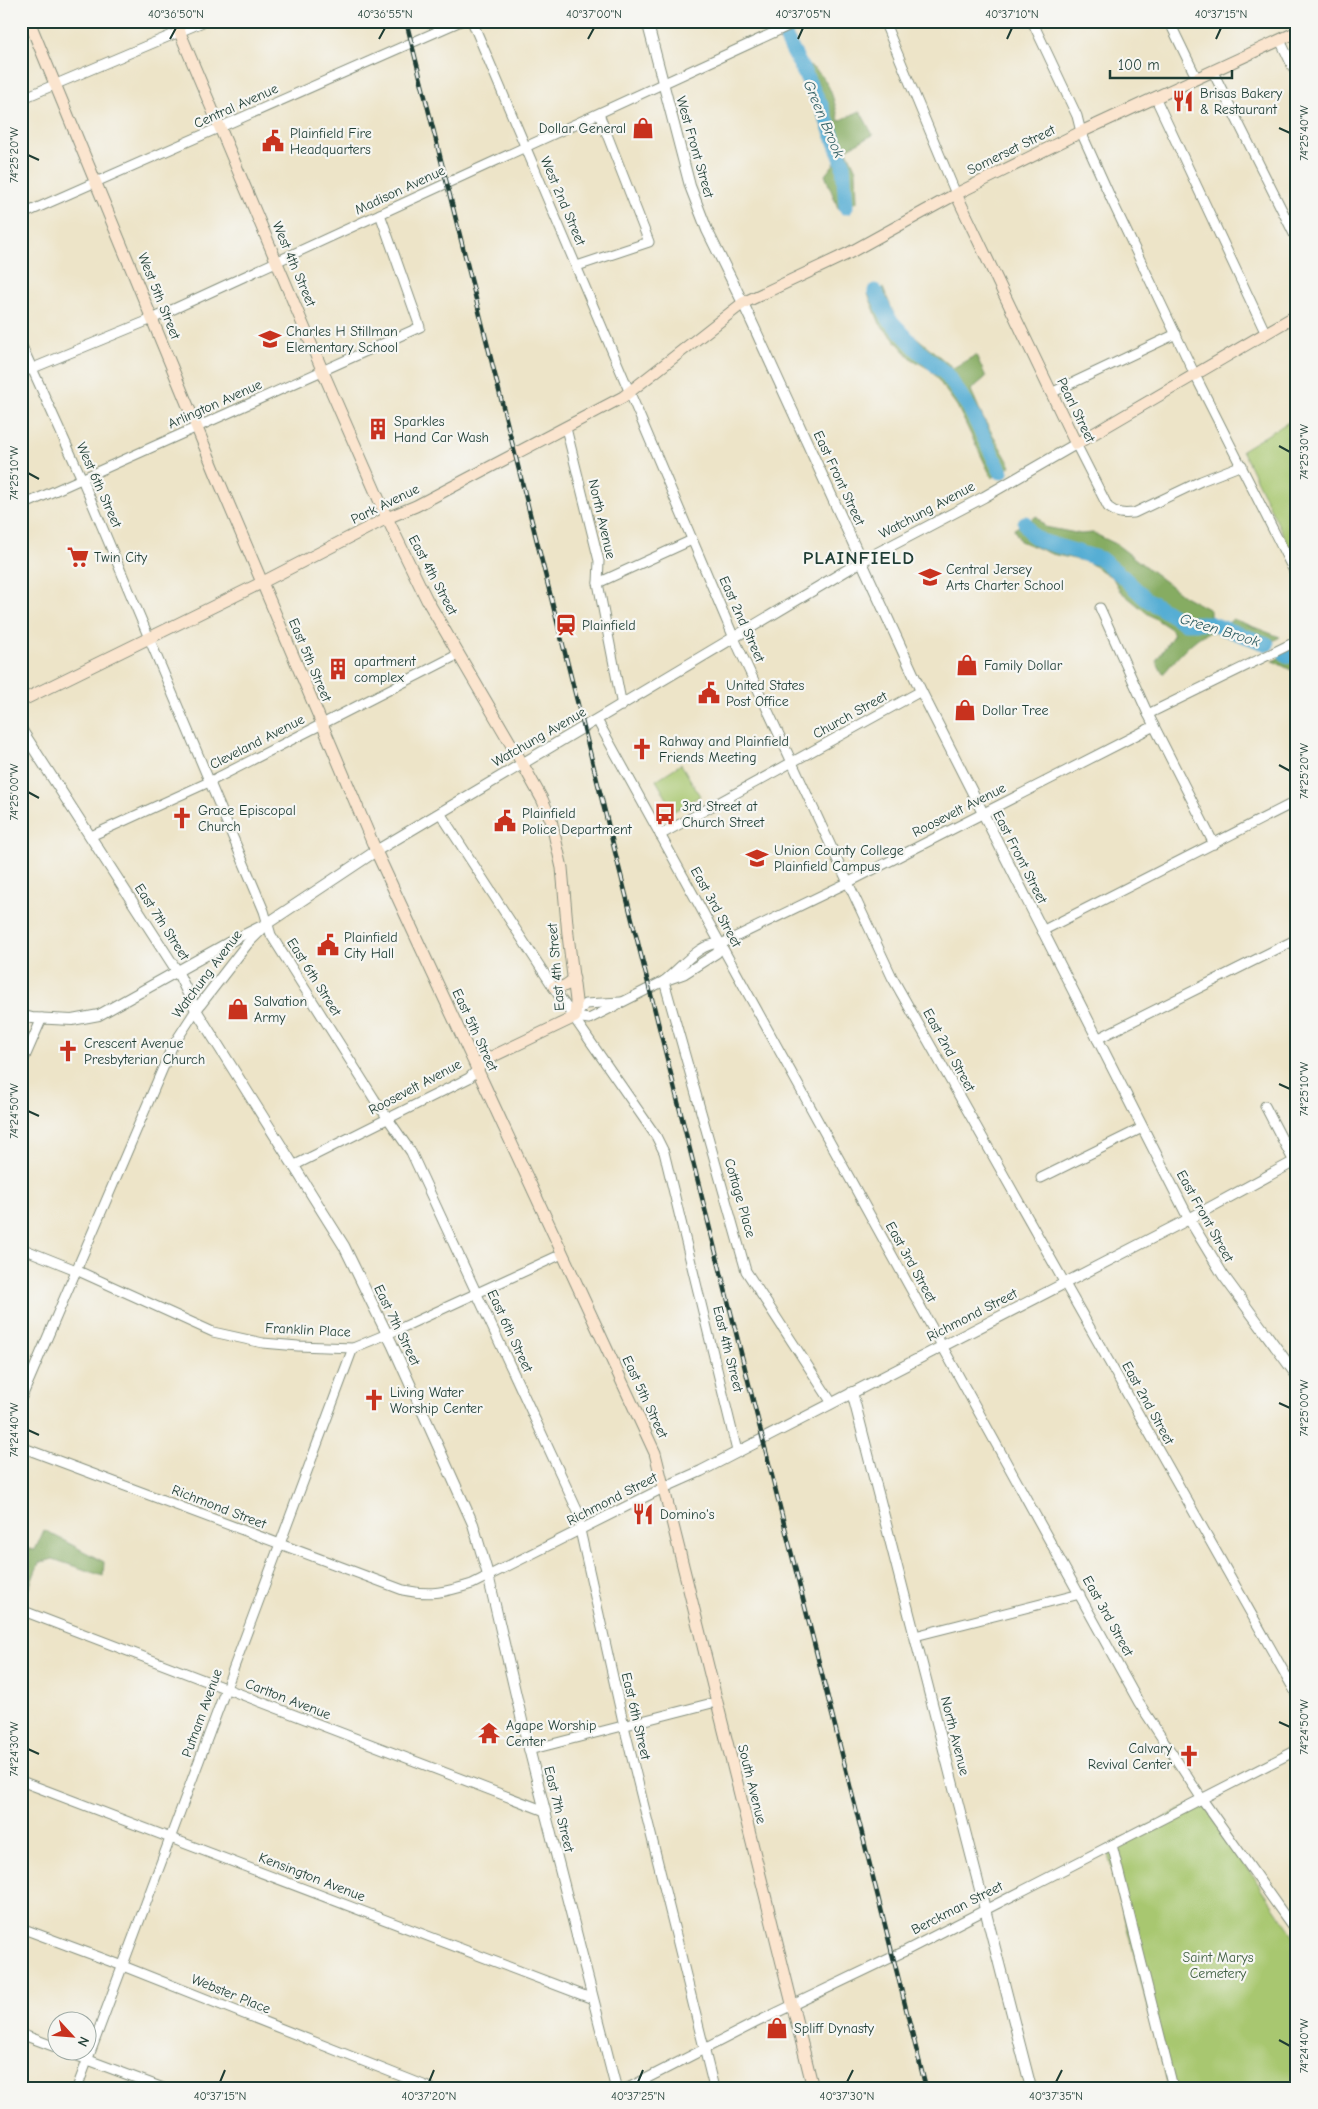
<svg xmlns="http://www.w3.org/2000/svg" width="1318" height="2109" viewBox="0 0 1318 2109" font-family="'Comic Neue',sans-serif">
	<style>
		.green { fill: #a8c76f; stroke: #648252 }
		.forest { fill: #86ac62; stroke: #52744b }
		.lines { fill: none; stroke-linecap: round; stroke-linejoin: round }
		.river { stroke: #57aed4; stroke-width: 15 }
		.minor-casing { stroke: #86907e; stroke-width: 11 }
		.tertiary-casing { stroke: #86907e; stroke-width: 12 }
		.secondary-casing { stroke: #86907e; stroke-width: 13 }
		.minor { stroke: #fff; stroke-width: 9 }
		.tertiary { stroke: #fff; stroke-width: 10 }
		.secondary { stroke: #fbe5cf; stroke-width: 11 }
		.rail-casing { stroke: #1f3d34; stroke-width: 4.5 }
		.rail { stroke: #f6f6f2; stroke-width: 2.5; stroke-dasharray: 8; stroke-linecap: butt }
		.ticks { fill: none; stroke: #1f3d34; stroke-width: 2 }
		.labels { text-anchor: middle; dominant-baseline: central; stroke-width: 4.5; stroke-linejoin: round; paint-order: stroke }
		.poi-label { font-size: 14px; fill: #1f3d34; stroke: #f6f6f2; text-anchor: start }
		.street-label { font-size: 14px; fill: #1f3d34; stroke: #f6f6f2 }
		.park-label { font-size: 14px; fill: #416043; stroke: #f6f6f2 }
		.water-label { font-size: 15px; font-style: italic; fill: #305f64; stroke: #f6f6f2 }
		.district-label { font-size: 19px; font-weight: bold; letter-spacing: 1px; fill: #1f3d34; stroke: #f6f6f2 }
		.neatline { fill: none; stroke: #1f3d34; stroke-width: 2 }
		.ticks-label { font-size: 12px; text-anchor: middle; fill: #1f3d34 }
	</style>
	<rect width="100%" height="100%" fill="#f6f6f2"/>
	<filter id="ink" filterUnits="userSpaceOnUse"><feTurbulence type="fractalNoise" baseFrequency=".02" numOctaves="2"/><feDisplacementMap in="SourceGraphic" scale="10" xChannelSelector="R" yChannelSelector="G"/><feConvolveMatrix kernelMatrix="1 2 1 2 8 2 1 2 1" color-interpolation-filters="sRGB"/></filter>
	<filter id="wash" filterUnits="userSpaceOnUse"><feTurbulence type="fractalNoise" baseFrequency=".0096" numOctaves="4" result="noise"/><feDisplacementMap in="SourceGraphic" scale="20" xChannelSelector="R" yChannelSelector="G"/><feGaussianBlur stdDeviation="1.12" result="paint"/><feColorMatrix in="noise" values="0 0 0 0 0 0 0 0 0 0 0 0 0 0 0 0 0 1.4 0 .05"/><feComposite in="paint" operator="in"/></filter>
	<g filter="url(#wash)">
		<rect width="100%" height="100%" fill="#ede4c8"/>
		<!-- green -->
		<g class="green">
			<polygon points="1297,417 1297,563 1242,450"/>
			<polygon points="681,764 700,796 674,811 656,780"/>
			<polygon points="1200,1800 1297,1940 1297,2088 1169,2088 1106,1847"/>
		</g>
		<!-- forest -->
		<g class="forest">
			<path d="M809,66C830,76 834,101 839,121L860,111L873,135L846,149L856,170L857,202L838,208L825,175L837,160L797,69Z"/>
			<polygon points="883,288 897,321 953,368 976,355 986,377 971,390 983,418 1011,466 992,478 957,406 931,370 912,359 880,324 868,294"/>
			<path d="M1037,516L1045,527L1081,534L1093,533L1116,544L1184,596L1210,610V618L1226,625L1233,619L1280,637L1259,649C1247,644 1223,629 1210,632C1194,636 1174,662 1163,674L1156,661L1174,634L1171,629L1148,614L1120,591L1113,578L1088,562L1052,554L1020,541L1014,529Z"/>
			<polygon points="1297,648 1297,673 1273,661"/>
			<polygon points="44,1530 104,1562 103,1576 53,1559 39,1563 27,1592 21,1590 21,1547 35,1550"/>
		</g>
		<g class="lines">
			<!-- river -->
			<g class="river">
				<polyline points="785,36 821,105 843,163 846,207"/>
				<polyline points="875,291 889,319 919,351 946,374 969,407 1001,472"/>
				<polyline points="1025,523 1031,534 1041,541 1101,559 1122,576 1146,599 1185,623 1209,623 1267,644"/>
				<polyline points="1286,655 1297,657"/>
			</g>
		</g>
	</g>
	<g filter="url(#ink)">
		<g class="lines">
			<!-- minor casing -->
			<g class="minor-casing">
				<g id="minor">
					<polyline points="472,21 734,638 892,977 1297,1695"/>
					<polyline points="884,21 956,194"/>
					<polyline points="1032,21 1077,116 1081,132 1113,203 1195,375 1297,577"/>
					<polyline points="1169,21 1197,79"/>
					<polyline points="1280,40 1297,76"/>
					<polyline points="1213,72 1297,240"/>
					<polyline points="21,99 205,21"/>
					<polyline points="1156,99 1266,334"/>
					<polyline points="21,215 461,21"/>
					<polyline points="577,266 649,242 599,114"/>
					<polyline points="21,344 82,479 264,911 271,935 375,1100 411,1152 579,1514 580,1530 624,1726 714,2088"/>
					<polyline points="21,373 152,319 799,21"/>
					<polyline points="1051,393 1176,334"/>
					<polyline points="566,428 599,561 598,583 622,706"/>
					<path d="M1076,444L1108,507C1117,514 1123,514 1134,513L1201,481L1242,465"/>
					<polyline points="21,506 420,327 380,214"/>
					<polyline points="598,583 692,540"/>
					<polyline points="1100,608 1148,714 1214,844"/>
					<polyline points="1148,714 1297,641"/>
					<polyline points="597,720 1139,1703 1202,1799 1297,1933"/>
					<polyline points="440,813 563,1002 656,1136 664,1152 737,1451"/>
					<polyline points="660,835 921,691"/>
					<polyline points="91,836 209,782 459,654"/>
					<polyline points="1042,931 1297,801"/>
					<polyline points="235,939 265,924"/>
					<path d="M664,981C681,968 700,941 721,944L847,883L1154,726"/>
					<polyline points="664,981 746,1271 832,1403"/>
					<polyline points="575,1017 589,1019 664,981 684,974 717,953 721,944"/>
					<polyline points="575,1017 585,1004 621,1002"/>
					<polyline points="1097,1039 1297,939"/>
					<polyline points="21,1066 42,1018"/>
					<polyline points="1265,1106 1294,1162"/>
					<polyline points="293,1166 469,1078 477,1070"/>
					<polyline points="1041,1178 1142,1128"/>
					<polyline points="21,1248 76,1270 213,1332 263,1343 298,1346 353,1348 399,1329 562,1254"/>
					<polyline points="21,1399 172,1047 196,1010"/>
					<path d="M21,1447L403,1590C431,1596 446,1592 472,1584L665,1487"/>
					<polyline points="21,1610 545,1811"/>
					<polyline points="915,1636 1080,1594"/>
					<polyline points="529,1750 716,1702"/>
					<polyline points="21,1781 593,1999"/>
					<polyline points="1112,1845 1173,2088"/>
					<polyline points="21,1928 123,1966 431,2088"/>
					<polyline points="21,2034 58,2048"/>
					<polyline points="67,2052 163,2088"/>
					<polyline points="77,2088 353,1348"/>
					<polyline points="628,2088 755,2023 903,1952 1297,1750"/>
				</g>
			</g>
			<!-- tertiary casing -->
			<g class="tertiary-casing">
				<g id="tertiary">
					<polyline points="647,21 690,186 707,230 743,303 921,691 1189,1219 1223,1275 1297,1376"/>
					<polyline points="21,729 177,971 196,1010 344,1246 392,1344 473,1524 488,1575 523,1725 616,2088"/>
					<polyline points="196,1010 247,944 268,923 376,851 862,561 984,497 1076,444"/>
					<polyline points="21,1015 32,1018 72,1020 99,1015 235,939"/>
					<polyline points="852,1392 1031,2088"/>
					<polyline points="665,1487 701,1471 1189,1219 1297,1160"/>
				</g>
			</g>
			<!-- secondary casing -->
			<g class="secondary-casing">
				<g id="secondary">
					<polyline points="29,21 216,474 376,851 655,1453 813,2088"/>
					<polyline points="175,21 323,372 387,518 427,600 522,763 542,799 551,820 562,868 568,935 576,1001 575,1017 483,1061 477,1070"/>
					<polyline points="956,194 1076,444 1297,315"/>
					<polyline points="21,701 261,583 387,518 416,506 623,397 743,303 849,253 956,194 1081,132 1297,32"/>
					<path d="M554,987C563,988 567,985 574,979"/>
				</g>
			</g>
			<!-- minor -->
			<use href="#minor" class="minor"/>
			<!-- tertiary -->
			<use href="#tertiary" class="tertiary"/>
			<!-- secondary -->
			<use href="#secondary" class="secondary"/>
			<!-- rail casing -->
			<g class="rail-casing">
				<polyline id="rail" points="406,21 926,2088"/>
			</g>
			<!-- rail -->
			<use href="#rail" class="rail"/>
		</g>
	</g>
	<!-- ticks -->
	<path class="ticks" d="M170,39L176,28M379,39L385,28M588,39L594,28M798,39L803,28M1007,39L1012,28M1216,39L1221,28M1279,128L1290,133M28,155L39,160M1279,446L1290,452M28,473L39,479M1279,765L1290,771M28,792L39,798M1279,1084L1290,1089M28,1111L39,1116M1279,1403L1290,1408M28,1430L39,1435M1279,1722L1290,1727M28,1749L39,1754M1279,2040L1290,2046M220,2082L225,2070M429,2082L434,2070M638,2082L643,2070M847,2082L853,2070M1056,2082L1062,2070"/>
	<!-- icons -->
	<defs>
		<g id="restaurant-bare" transform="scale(1.725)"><path d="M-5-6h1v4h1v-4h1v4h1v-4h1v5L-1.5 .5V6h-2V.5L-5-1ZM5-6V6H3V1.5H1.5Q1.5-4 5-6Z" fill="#c8321e" stroke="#f6f6f2" stroke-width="2.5" paint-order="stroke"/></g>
		<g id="shop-bare" transform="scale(1.725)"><path d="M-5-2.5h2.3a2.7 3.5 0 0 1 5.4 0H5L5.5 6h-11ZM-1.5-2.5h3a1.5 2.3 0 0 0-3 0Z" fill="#c8321e" stroke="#f6f6f2" stroke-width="2.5" paint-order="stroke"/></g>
		<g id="civic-bare" transform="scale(1.725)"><path d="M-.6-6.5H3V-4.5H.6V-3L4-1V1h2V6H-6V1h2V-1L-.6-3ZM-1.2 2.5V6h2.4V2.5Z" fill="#c8321e" stroke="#f6f6f2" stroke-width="2.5" paint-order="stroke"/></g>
		<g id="school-bare" transform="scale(1.725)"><path d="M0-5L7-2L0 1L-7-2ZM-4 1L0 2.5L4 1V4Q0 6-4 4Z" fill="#c8321e" stroke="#f6f6f2" stroke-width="2.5" paint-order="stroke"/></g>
		<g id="building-bare" transform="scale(1.725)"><path d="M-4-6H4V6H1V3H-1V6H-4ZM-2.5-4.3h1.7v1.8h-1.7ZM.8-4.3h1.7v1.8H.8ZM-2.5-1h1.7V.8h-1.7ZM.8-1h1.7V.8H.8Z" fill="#c8321e" stroke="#f6f6f2" stroke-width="2.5" paint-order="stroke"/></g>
		<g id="supermarket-bare" transform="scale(1.725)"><path d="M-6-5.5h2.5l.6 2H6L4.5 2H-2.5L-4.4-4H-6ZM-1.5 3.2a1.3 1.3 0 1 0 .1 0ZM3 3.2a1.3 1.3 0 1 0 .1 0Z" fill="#c8321e" stroke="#f6f6f2" stroke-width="2.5" paint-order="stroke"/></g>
		<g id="station-bare" transform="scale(1.725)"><path d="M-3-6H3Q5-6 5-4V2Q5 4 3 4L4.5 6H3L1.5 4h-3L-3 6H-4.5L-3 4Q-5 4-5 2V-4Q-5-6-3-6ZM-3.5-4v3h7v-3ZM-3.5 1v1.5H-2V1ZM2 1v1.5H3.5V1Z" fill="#c8321e" stroke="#f6f6f2" stroke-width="2.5" paint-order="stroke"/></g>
		<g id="church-bare" transform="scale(1.725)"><path d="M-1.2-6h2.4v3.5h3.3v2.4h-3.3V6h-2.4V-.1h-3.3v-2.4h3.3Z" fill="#c8321e" stroke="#f6f6f2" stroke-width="2.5" paint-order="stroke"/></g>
		<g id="bus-bare" transform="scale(1.725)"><path d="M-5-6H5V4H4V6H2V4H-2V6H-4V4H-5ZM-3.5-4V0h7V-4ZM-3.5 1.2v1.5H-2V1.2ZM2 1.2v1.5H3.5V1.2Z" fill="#c8321e" stroke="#f6f6f2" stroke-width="2.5" paint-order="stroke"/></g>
		<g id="university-bare" transform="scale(1.725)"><path d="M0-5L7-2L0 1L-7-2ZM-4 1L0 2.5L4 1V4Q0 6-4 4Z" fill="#c8321e" stroke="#f6f6f2" stroke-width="2.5" paint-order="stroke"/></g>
		<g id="temple-bare" transform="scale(1.725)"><path d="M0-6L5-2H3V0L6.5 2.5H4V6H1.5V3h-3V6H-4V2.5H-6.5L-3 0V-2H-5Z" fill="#c8321e" stroke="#f6f6f2" stroke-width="2.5" paint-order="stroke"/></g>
	</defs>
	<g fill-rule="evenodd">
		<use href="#restaurant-bare" x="1183" y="101"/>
		<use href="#shop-bare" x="643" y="128"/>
		<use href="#civic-bare" x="273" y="141"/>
		<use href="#school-bare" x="270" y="339"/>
		<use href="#building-bare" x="378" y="429"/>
		<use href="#supermarket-bare" x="78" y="557"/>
		<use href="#school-bare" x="930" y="577"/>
		<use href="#station-bare" x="566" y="625"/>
		<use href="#shop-bare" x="967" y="665"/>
		<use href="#building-bare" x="338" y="669"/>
		<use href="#civic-bare" x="709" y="693"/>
		<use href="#shop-bare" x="965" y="710"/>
		<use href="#church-bare" x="642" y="749"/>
		<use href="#bus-bare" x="665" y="814"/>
		<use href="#church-bare" x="182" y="818"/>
		<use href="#civic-bare" x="505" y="821"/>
		<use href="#university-bare" x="757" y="858"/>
		<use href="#civic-bare" x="328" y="945"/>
		<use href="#shop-bare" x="238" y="1009"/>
		<use href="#church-bare" x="68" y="1051"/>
		<use href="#church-bare" x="374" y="1400"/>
		<use href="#restaurant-bare" x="643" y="1514"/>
		<use href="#temple-bare" x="489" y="1733"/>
		<use href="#church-bare" x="1189" y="1756"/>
		<use href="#shop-bare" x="777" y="2028"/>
	</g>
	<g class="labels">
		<!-- poi labels -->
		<g class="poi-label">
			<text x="1200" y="93">Brisas Bakery<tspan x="1200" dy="16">&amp; Restaurant</tspan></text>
			<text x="626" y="128" text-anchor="end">Dollar General</text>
			<text x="290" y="133">Plainfield Fire<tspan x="290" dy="16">Headquarters</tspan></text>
			<text x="286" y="331">Charles H Stillman<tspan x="286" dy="16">Elementary School</tspan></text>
			<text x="394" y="421">Sparkles<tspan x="394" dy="16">Hand Car Wash</tspan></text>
			<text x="94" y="557">Twin City</text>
			<text x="946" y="569">Central Jersey<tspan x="946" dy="16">Arts Charter School</tspan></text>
			<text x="582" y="625">Plainfield</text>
			<text x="354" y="661">apartment<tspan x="354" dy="16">complex</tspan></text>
			<text x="984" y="665">Family Dollar</text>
			<text x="726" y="685">United States<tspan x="726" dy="16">Post Office</tspan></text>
			<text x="982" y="710">Dollar Tree</text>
			<text x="659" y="741">Rahway and Plainfield<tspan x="659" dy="16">Friends Meeting</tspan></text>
			<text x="682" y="806">3rd Street at<tspan x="682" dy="16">Church Street</tspan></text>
			<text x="198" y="810">Grace Episcopal<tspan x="198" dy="16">Church</tspan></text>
			<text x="522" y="813">Plainfield<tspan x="522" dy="16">Police Department</tspan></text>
			<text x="774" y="850">Union County College<tspan x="774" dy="16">Plainfield Campus</tspan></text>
			<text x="344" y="937">Plainfield<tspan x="344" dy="16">City Hall</tspan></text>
			<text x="254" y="1001">Salvation<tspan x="254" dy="16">Army</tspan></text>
			<text x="84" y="1043">Crescent Avenue<tspan x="84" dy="16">Presbyterian Church</tspan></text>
			<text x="390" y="1392">Living Water<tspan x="390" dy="16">Worship Center</tspan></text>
			<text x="660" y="1514">Domino's</text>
			<text x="506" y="1725">Agape Worship<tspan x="506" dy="16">Center</tspan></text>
			<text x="1172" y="1748" text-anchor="end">Calvary<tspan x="1172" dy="16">Revival Center</tspan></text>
			<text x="794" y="2028">Spliff Dynasty</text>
		</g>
		<!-- street labels -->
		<g class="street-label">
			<text transform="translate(236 106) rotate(-24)">Central Avenue</text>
			<text transform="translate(695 147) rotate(74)">West Front Street</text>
			<text transform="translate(1011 150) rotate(-26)">Somerset Street</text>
			<text transform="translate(400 190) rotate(-25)">Madison Avenue</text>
			<text transform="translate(563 201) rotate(67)">West 2nd Street</text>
			<text transform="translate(294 264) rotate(67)">West 4th Street</text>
			<text transform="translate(159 296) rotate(68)">West 5th Street</text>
			<text transform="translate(215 404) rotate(-24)">Arlington Avenue</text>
			<text transform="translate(1076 410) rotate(64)">Pearl Street</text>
			<text transform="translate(839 478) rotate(65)">East Front Street</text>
			<text transform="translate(99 485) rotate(66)">West 6th Street</text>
			<text transform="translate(385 504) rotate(-26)">Park Avenue</text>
			<text transform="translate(927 510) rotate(-28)">Watchung Avenue</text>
			<text transform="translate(602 519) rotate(77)">North Avenue</text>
			<text transform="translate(433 575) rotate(62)">East 4th Street</text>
			<text transform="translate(742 619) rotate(66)">East 2nd Street</text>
			<text transform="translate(310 660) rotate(67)">East 5th Street</text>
			<text transform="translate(850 715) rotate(-29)">Church Street</text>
			<text transform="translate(539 737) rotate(-30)">Watchung Avenue</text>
			<text transform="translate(257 742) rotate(-27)">Cleveland Avenue</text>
			<text transform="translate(959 810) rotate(-27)">Roosevelt Avenue</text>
			<text transform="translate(1020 857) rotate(63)">East Front Street</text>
			<text transform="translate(716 907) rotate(61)">East 3rd Street</text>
			<text transform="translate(162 922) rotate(57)">East 7th Street</text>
			<text transform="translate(556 967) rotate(-95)">East 4th Street</text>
			<text transform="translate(207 974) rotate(-53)">Watchung Avenue</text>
			<text transform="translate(314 977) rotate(58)">East 6th Street</text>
			<text transform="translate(475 1030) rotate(65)">East 5th Street</text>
			<text transform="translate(949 1050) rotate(61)">East 2nd Street</text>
			<text transform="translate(415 1087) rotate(-28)">Roosevelt Avenue</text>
			<text transform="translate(740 1198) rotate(74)">Cottage Place</text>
			<text transform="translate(1205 1216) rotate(61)">East Front Street</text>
			<text transform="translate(911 1262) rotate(61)">East 3rd Street</text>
			<text transform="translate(972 1315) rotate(-27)">Richmond Street</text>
			<text transform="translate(397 1325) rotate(64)">East 7th Street</text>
			<text transform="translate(308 1330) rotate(3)">Franklin Place</text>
			<text transform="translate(510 1331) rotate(65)">East 6th Street</text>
			<text transform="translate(728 1349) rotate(76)">East 4th Street</text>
			<text transform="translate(645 1397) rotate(65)">East 5th Street</text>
			<text transform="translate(1148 1403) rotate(61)">East 2nd Street</text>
			<text transform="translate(612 1499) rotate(-27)">Richmond Street</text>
			<text transform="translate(219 1507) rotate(21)">Richmond Street</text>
			<text transform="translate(1108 1616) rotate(61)">East 3rd Street</text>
			<text transform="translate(288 1699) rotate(21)">Carlton Avenue</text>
			<text transform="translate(202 1713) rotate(-70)">Putnam Avenue</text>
			<text transform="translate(636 1716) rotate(77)">East 6th Street</text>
			<text transform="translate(955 1736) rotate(76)">North Avenue</text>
			<text transform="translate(752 1784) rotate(76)">South Avenue</text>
			<text transform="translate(559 1809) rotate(76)">East 7th Street</text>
			<text transform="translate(312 1877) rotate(21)">Kensington Avenue</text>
			<text transform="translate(957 1908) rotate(-27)">Berckman Street</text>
			<text transform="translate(231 1994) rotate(22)">Webster Place</text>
		</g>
		<!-- park labels -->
		<g class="park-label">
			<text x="1218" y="1957">Saint Marys<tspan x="1218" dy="16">Cemetery</tspan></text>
		</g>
		<!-- water labels -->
		<g class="water-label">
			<text transform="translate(824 119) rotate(67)">Green Brook</text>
			<text transform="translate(1220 630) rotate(17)">Green Brook</text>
		</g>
		<!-- district labels -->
		<g class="district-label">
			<text x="859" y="558">PLAINFIELD</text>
		</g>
	</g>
	<!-- margin -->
	<rect width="1318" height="2109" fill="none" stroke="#f6f6f2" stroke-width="55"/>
	<!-- north arrow -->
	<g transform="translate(72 2036) rotate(116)"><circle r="24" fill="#f6f6f2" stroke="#a0aca6"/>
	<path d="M0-4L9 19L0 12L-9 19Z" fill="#c8321e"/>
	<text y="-8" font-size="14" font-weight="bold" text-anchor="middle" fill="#1f3d34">N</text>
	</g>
	<!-- scale -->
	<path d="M1110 70v8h122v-8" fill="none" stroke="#1f3d34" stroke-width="2.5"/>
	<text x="1118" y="70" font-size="15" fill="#1f3d34" stroke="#f6f6f2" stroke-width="4" paint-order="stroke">100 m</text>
	<rect x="28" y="28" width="1262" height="2054" class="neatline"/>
	<g class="ticks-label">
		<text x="176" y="18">40°36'50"N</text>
		<text x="385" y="18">40°36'55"N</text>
		<text x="594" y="18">40°37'00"N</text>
		<text x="803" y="18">40°37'05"N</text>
		<text x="1012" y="18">40°37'10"N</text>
		<text x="1221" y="18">40°37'15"N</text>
		<text transform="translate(1304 133) rotate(-90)" y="4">74°25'40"W</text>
		<text transform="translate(14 155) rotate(-90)" y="4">74°25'20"W</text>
		<text transform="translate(1304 452) rotate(-90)" y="4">74°25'30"W</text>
		<text transform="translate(14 473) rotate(-90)" y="4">74°25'10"W</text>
		<text transform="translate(1304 771) rotate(-90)" y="4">74°25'20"W</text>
		<text transform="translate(14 792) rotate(-90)" y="4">74°25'00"W</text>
		<text transform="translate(1304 1089) rotate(-90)" y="4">74°25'10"W</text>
		<text transform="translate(14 1111) rotate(-90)" y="4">74°24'50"W</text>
		<text transform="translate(1304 1408) rotate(-90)" y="4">74°25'00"W</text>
		<text transform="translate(14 1430) rotate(-90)" y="4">74°24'40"W</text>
		<text transform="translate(1304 1727) rotate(-90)" y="4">74°24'50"W</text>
		<text transform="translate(14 1749) rotate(-90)" y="4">74°24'30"W</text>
		<text transform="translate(1304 2046) rotate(-90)" y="4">74°24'40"W</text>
		<text x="220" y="2100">40°37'15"N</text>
		<text x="429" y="2100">40°37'20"N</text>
		<text x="638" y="2100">40°37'25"N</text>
		<text x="847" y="2100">40°37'30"N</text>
		<text x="1056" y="2100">40°37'35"N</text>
	</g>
</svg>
